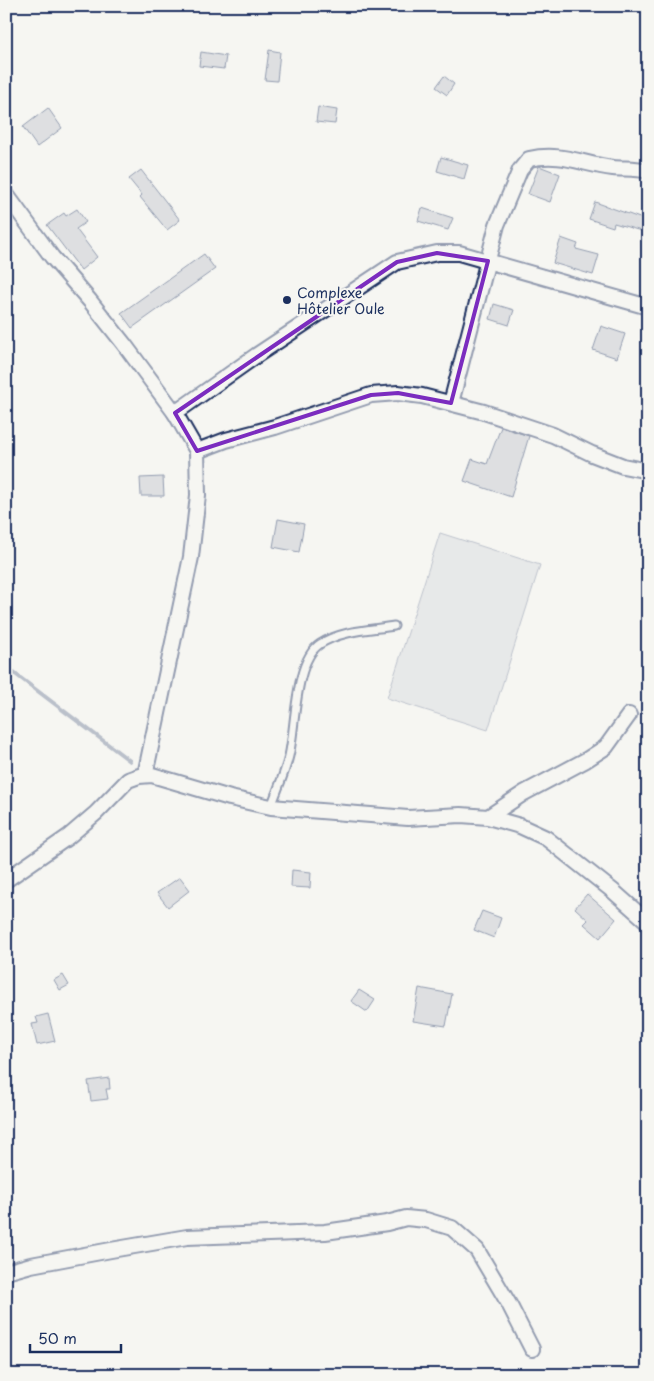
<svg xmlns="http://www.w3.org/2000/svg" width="654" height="1381" viewBox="0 0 654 1381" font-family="'Playpen Sans',sans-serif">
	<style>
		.green { fill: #d6d9dd; stroke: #78849e }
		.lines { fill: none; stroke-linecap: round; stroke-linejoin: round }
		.stream { stroke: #717e99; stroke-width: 4 }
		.building { fill: #c0c4cd; stroke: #1b2f5e }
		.lane-casing { stroke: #1b2f5e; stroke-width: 11 }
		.street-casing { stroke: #1b2f5e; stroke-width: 18 }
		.lane { stroke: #f6f6f2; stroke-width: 7 }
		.street { stroke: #f6f6f2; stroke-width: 14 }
		.marked { fill: none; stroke: #7b2cbf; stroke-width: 4; stroke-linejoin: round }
		.poi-dot { fill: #1b2f5e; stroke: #f6f6f2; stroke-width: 2 }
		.labels { text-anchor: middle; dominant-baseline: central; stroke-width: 4; stroke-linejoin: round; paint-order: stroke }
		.poi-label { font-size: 14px; fill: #1b2f5e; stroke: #f6f6f2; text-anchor: start }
	</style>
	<rect width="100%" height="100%" fill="#f6f6f2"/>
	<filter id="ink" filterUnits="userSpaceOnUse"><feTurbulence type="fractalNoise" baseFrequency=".02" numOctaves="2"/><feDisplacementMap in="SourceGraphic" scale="10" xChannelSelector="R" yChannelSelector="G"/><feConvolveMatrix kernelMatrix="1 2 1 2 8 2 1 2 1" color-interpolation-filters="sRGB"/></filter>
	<g filter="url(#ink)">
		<!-- green -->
		<polygon class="green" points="440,533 540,565 488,730 387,698"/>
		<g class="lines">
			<!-- stream -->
			<polyline class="stream" points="6,667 130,761"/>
		</g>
		<!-- building -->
		<g class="building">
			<polygon points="269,50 280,52 277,81 265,80"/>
			<polygon points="201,52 226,56 224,69 199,66"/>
			<polygon points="444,76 454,84 447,95 436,87"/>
			<polygon points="318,107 337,110 335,124 316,122"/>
			<polygon points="48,108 62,128 37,147 23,127"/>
			<polygon points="441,157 468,165 464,179 437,171"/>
			<polygon points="539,166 560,174 550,202 528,194"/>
			<polygon points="141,170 180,220 167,230 140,197 142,195 129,179"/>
			<polygon points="595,202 648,221 648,233 614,223 613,227 589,219"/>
			<polygon points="422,208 453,218 448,230 418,221"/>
			<polygon points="77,209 86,222 76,229 97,257 81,270 47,225 64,213 66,216"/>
			<polygon points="561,238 578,244 576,249 599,255 593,275 553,263"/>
			<polygon points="204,254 215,269 132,328 121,313"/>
			<polygon points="494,304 514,310 509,325 490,319"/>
			<polygon points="601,326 625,334 617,358 593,350"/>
			<polygon points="501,427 529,436 511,497 464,481 472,459 487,464"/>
			<polygon points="163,477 164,496 141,496 140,478"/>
			<polygon points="278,519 304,524 299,552 273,547"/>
			<polygon points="292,870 311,872 310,888 291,887"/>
			<polygon points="180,877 190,890 168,907 157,893"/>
			<polygon points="587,894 616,919 600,938 584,924 588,920 575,908"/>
			<polygon points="482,911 501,918 494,938 474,930"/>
			<polygon points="63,975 69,985 60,990 54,980"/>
			<polygon points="419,988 452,994 446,1026 413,1021"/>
			<polygon points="359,990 375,1000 367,1012 351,1001"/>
			<polygon points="48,1014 55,1041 37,1045 32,1024 38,1023 36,1017"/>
			<polygon points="109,1078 110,1089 106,1089 108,1099 91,1101 88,1081"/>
		</g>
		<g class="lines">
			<!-- lane casing -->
			<g class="lane-casing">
				<path id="lane" d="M271,807C277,790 285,773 289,756C296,727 294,661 320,644C342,630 370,630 394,626"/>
			</g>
			<!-- street casing -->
			<g class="street-casing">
				<g id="street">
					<polyline points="6,194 52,257 90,301 124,344 175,413 197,451 198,495 191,557 145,775"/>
					<path d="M451,403L497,225L520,170L529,159C562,152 581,164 613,168C624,169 637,168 648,171"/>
					<polyline points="175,413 257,355 397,262 437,253 459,253 648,307"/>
					<polyline points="197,451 226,440 275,427 371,395 398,393 422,396 484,412 553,435 592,454 623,466 648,471"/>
					<polyline points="488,817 524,793 586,760 606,747 629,715"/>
					<polyline points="6,880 68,837 96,813 128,780 139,776 152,775 230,798 271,807 408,818 461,815 488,817 520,826 546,838 613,891 648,922"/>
					<polyline points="6,1272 31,1265 111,1250 187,1237 325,1232 387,1223 406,1218 426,1220 452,1228 477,1250 509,1304 532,1349"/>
				</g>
			</g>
			<!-- lane -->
			<use href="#lane" class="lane"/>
			<!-- street -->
			<use href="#street" class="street"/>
		</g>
	</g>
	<!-- marked area -->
	<path d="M0 0H654V1381H0ZM437,253L488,261L451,403L398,393L371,395L197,451L175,413L397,262Z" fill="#f6f6f2" fill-opacity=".55" fill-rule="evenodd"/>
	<path class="marked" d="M437,253L488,261L451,403L398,393L371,395L197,451L175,413L397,262Z"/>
	<!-- markers -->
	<circle class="poi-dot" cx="287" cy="300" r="5"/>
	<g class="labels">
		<!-- poi labels -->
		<g class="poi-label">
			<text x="297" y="292">Complexe<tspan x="297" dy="16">Hôtelier Oule</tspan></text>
		</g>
	</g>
	<!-- margin -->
	<rect width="654" height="1381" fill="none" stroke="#f6f6f2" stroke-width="25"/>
	<rect x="12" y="12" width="629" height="1356" fill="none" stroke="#1b2f5e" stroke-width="2" filter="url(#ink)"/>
	<!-- scale -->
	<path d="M30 1344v8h91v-8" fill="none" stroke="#1b2f5e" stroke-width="2.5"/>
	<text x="38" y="1344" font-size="15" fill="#1b2f5e" stroke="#f6f6f2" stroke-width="4" paint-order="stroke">50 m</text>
</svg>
